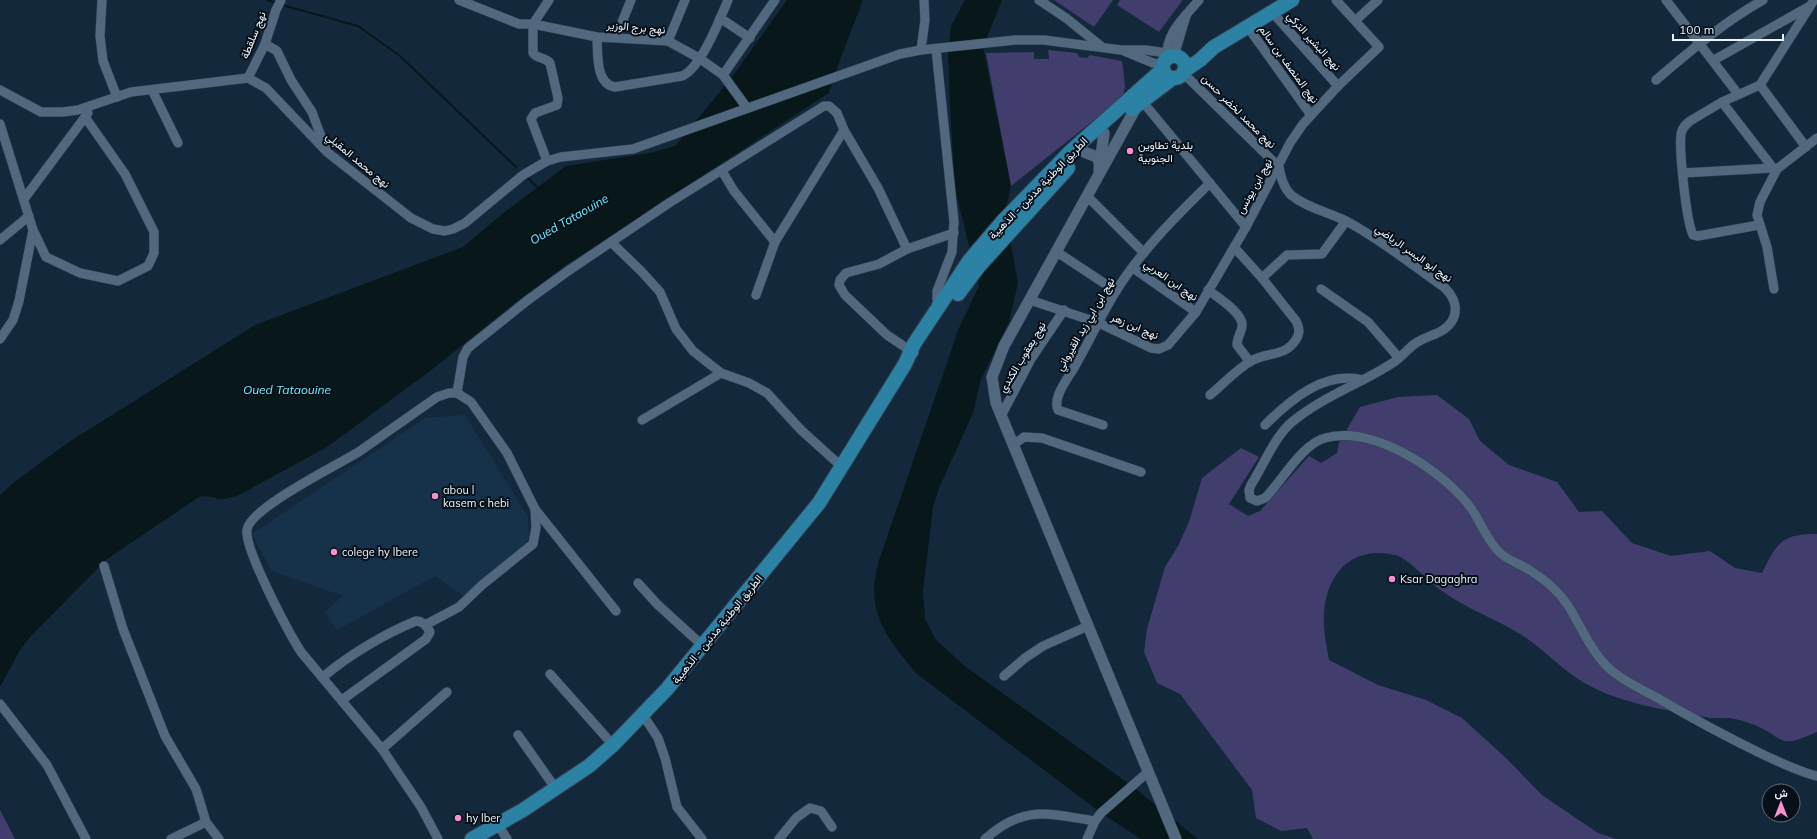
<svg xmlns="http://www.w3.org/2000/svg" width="1817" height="839" viewBox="0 0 1817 839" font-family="Mulish,Vazirmatn,sans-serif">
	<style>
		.built { fill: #16324a }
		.green { fill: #413e6d }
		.water { fill: #08171a }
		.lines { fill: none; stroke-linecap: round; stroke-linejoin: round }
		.stream { stroke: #08171a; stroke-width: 2 }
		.minor-casing { stroke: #334252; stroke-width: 10 }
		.tertiary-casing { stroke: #334252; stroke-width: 12 }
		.primary-casing { stroke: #334252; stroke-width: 16 }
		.minor { stroke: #51687e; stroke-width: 9 }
		.tertiary { stroke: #51687e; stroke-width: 11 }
		.primary { stroke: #2c82a4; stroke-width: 14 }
		.poi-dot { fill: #f690cf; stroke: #071018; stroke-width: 1.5 }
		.labels { text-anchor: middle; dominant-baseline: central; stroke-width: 4; stroke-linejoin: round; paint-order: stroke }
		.street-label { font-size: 11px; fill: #eaf4ff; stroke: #071018 }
		.poi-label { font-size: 11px; fill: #eaf4ff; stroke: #071018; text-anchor: start }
		.water-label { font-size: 12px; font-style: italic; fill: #71ebfd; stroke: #071018 }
	</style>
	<rect width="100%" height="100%" fill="#13283b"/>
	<!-- built -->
	<polygon class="built" points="465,415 528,517 529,543 465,597 435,576 337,630 324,613 343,596 272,571 252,534 425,418"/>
	<!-- green -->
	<g class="green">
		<polygon points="1054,0 1113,0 1094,27"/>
		<polygon points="1120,0 1181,0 1182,1 1159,32 1117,5"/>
		<polygon points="1048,50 1077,53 1079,57 1087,58 1090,55 1122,61 1125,86 1123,97 1011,186 986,53 1034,52 1034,59 1049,59"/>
		<path d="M1437,395L1469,419L1480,441L1509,465L1557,482L1579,512L1602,511L1632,543L1671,556L1710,551L1735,568L1762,573C1777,543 1781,534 1817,534V732C1809,735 1801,739 1793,741C1780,743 1775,735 1765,730C1757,725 1744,721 1735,719C1727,717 1718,719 1710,718C1674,712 1626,704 1594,688C1568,676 1548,653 1525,637C1499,620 1468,610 1442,591C1428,582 1410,559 1395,555C1353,545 1327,572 1324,613C1323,629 1326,644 1329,660L1378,685L1426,700L1462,718L1506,758L1542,795L1598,833L1616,839H1313L1307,828L1281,831L1256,818L1252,790L1180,694L1157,683L1144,652L1147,629L1165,567L1178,546L1189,522L1202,478L1241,448L1259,457L1229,504L1248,516L1260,511L1309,456L1321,463L1337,453L1339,443L1360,407L1398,397Z"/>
		<polygon points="0,810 15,839 0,839"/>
	</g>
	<!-- water -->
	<g class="water">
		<path d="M787,0H863L835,73L829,93L563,267L516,302L430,371L327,447L239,495C232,497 226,500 219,499C212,498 207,495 199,497L107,559L31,636L20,650L0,687V495L17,480L69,442L255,325L463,247L502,214L566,166L650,153L675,146L732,77Z"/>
		<path d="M965,0H1002L983,47L1011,186L1005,212L1018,283L1009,322L981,379L973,413L939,488L933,507L923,591L925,619L936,640L966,667L1132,786L1198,839H1141L1101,813L917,674C896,649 873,623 874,588C874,580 877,571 878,563L959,328L979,286L955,189L950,107L948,50L951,26Z"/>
	</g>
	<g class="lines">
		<!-- stream -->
		<g class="stream">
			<polyline points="267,0 276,3"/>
			<polyline points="282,5 358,26 400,56 516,167"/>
			<polyline points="526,176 540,190"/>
		</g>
		<!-- minor casing -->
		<g class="minor-casing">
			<g id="minor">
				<polyline points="102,0 100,36 103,61 117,97"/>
				<polyline points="459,0 519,24 533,24 597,37 668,41 699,58 723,75 747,108"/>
				<polyline points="1039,0 1066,18 1102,47"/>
				<polyline points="1666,0 1738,94"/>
				<polyline points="1272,12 1338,86"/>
				<polyline points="720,18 750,38"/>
				<polyline points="1356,20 1378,0"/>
				<path d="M533,24V53C537,59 545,57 550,63L558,98L557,105L535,113L531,119L547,161"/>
				<polyline points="533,24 549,0"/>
				<polyline points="1247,26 1311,115"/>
				<path d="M597,37C598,52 595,84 615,87L682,76C701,68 720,19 728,0"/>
				<polyline points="616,37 631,0"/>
				<polyline points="668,41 685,0"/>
				<polyline points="265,44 277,51 291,80 312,112 326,150"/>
				<polyline points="936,49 954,222 952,252 937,291 937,308"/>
				<polyline points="921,50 925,20 924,0"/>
				<polyline points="1124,51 1153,63 1163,65"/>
				<polyline points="1174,56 1186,16"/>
				<path d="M1166,59C1167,31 1182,20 1199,0"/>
				<polyline points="1714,60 1810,6"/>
				<path d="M1183,73L1279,167C1281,177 1283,187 1291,195C1307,208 1328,212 1346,221C1379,238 1415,267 1445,288C1454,297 1459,309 1452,321C1444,334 1428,335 1416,343C1407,349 1400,359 1391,364C1358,385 1322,397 1292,422C1275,436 1263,466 1251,485L1249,490L1250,498L1257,501L1265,498C1282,481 1302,444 1325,438C1372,425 1438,468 1467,503C1480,518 1485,539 1500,553C1509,561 1521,564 1531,571C1544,579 1558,591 1567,604C1582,627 1591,653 1612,671C1627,683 1645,691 1661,700C1695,720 1729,738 1764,755C1782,763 1799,772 1817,776"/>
				<polyline points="723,75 775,0"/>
				<polyline points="248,78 265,44 276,10 281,0"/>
				<path d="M1656,80C1690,51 1724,22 1763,0"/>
				<polyline points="1760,85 1806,147"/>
				<polyline points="0,90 41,112 63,112 78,110 131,92 248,78 266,88 327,152 411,218 433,229 445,231 453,229 465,223 523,175 547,161 561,157 633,149 900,54 921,50 1015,40 1044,40 1121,50 1146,50 1166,53 1171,56"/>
				<polyline points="152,90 178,143"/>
				<polyline points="1142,101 1246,227"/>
				<polyline points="1722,102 1773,168"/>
				<polyline points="0,124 33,230 19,301 13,320 0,339"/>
				<polyline points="722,171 734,191 775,242 756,295"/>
				<polyline points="1683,173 1773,168 1777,169 1817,138"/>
				<polyline points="1088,197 1144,253"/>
				<polyline points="24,199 88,113"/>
				<path d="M1759,225L1698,236L1693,235C1686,220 1679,150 1681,134C1682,128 1685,125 1690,121L1722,102L1760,85L1814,0"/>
				<polyline points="33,230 46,257 80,273 118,281 148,266 154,253 154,232 125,174 85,117"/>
				<polyline points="0,240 29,216"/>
				<polyline points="611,242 641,271 660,292 676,329 693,351 721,373 749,383 767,393 801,430 842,467"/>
				<polyline points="775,242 844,130"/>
				<polyline points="1057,252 1116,291"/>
				<polyline points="1133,268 1196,312"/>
				<polyline points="1262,278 1287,255 1322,254 1346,221"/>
				<polyline points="1321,289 1368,322 1399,358"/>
				<polyline points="1774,289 1767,247 1757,215 1760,202 1777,169"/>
				<path d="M1208,290C1217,297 1245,314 1242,327C1241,333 1237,338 1237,345L1250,362"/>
				<polyline points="1030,300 1099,323 1151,348 1159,349 1168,345 1196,312 1246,227 1290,143 1303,124 1338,86 1379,47 1336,0"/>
				<polyline points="914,353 887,335 845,295 839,285 840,280 846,273 879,264 907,249 954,233"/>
				<polyline points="457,393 463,357 468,348 528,300 568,271 669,203 824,106 829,106 837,113 844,130 878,188 907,249"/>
				<path d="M1210,395C1223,384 1236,370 1251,361C1266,352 1284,357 1295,341C1300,334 1300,329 1296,321L1262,278L1234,247"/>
				<polyline points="1001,416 1031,359 1064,310"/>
				<polyline points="642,420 721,373"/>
				<path d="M1103,425L1058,410C1052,397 1069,377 1075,366C1089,342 1101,315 1116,291C1141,251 1176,216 1210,183"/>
				<path d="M1265,425C1290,400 1325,370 1363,380"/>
				<polyline points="1013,445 1024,437 1042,438 1141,472"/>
				<polyline points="104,566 123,629 165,736 196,789 206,822 219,839"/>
				<polyline points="638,583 657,604 703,646"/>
				<polyline points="425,625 459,607 482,585 533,544 536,528 535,509"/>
				<polyline points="550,674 613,745"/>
				<polyline points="1004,676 1025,658 1043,646 1088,626"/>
				<path d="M323,677C349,655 384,634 416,621C423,621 427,626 430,632L426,639L342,700"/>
				<polyline points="0,704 47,765 86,839"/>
				<polyline points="643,715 658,738 665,758 677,807 702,839"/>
				<polyline points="518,735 556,789"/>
				<polyline points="382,749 447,692"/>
				<polyline points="498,825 507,839"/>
				<polyline points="171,839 206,822"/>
				<path d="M438,839L421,807L382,749L301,652C289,633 244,549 247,530C249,508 340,464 360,451C386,433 411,415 437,397L449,393H457L471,402L507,453L535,509L616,611"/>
				<polyline points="779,839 796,818 810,808 821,811 832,827"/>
				<path d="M985,839C1024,804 1049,814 1095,821"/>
				<polyline points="1087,839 1095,821 1101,813 1148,772"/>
			</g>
		</g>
		<!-- tertiary casing -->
		<g class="tertiary-casing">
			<g id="tertiary">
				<polyline points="1138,104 1004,346 992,377 996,403 1176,839"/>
				<polyline points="1084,152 1097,157 1100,165"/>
				<polyline points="1099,170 1104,133"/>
			</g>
		</g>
		<!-- primary casing -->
		<g class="primary-casing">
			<g id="primary">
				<circle cx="1174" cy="67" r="11"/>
				<polyline points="1184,71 1200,60 1214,47 1292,0"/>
				<polyline points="1132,109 1173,78"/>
				<polyline points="958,294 979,266 1068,168"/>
				<polyline points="472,839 523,810 589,766 613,745 667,689 819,503 905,364 914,344 969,261 1003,221 1070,152 1163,69"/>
			</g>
		</g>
		<!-- minor -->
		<use href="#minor" class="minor"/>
		<!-- tertiary -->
		<use href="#tertiary" class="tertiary"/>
		<!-- primary -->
		<use href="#primary" class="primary"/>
	</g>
	<!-- markers -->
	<g class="poi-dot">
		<circle cx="1130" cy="151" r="4"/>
		<circle cx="435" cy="496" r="4"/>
		<circle cx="334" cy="552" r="4"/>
		<circle cx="1392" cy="579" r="4"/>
		<circle cx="458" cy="818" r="4"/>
	</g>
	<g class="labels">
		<!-- street labels -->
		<g class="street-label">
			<text transform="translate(636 27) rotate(5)">نهج برج الوزير</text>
			<text transform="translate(253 35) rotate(-68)">نهج سلقطة</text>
			<text transform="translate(1314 41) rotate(48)">نهج البشير التركي</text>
			<text transform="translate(1289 64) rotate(54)">نهج المنصف بن سالم</text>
			<text transform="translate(1239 111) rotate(45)">نهج محمد لخضر حسن</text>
			<text transform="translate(358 160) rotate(40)">نهج محمد المقبلي</text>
			<text transform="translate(1254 186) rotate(-61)">نهج ابن يونس</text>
			<text transform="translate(1038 188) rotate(-46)">الطريق الوطنية مدنين - الذهيبة</text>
			<text transform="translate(1414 253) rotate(35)">نهج ابو اليسر الرياضي</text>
			<text transform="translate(1171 280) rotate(35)">نهج ابن العربي</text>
			<text transform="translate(1085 324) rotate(-60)">نهج ابن ابي زيد القيرواني</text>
			<text transform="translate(1135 326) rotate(23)">نهج ابن زهر</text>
			<text transform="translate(1022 357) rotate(-59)">نهج يعقوب الكندي</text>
			<text transform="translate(717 629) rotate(-51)">الطريق الوطنية مدنين - الذهيبة</text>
		</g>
		<!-- poi labels -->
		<g class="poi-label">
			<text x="1138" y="145">بلدية تطاوين<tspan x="1138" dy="13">الجنوبية</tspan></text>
			<text x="443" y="490">abou l<tspan x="443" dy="13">kasem c hebi</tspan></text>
			<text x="342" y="552">colege hy lbere</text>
			<text x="1400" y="579">Ksar Dagaghra</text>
			<text x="466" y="818">hy lber</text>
		</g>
		<!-- water labels -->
		<g class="water-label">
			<text transform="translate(569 219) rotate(-30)">Oued Tataouine</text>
			<text x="287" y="389">Oued Tataouine</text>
		</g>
	</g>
	<!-- north arrow -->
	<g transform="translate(1781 803)"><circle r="19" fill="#071018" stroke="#626b74"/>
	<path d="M0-3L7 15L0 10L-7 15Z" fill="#f690cf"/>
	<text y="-6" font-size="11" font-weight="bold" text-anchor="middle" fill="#eaf4ff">ش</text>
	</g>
	<!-- scale -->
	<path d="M1673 34v6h110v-6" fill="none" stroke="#eaf4ff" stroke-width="2"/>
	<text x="1679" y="34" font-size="12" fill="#eaf4ff" stroke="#071018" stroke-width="3" paint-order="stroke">100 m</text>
</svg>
